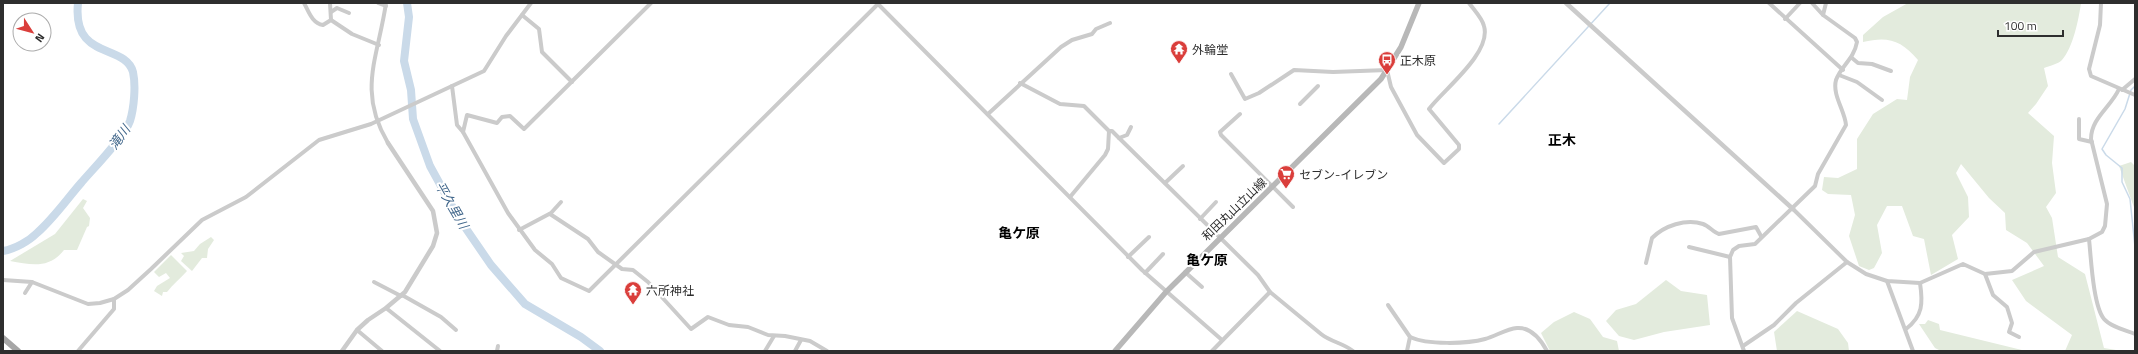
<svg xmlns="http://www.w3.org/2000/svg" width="2138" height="354" viewBox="0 0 2138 354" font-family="'Titillium Web','Noto Sans JP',sans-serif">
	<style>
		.green { fill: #e3ebdd }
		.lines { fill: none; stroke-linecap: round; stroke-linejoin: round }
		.stream { stroke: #cadae9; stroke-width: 1.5 }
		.river { stroke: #cadae9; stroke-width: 8 }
		.minor { stroke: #cbcbcb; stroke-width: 4 }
		.tertiary { stroke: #cbcbcb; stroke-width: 4.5 }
		.secondary { stroke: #b8b8b8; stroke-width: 5.5 }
		.primary { stroke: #a6a6a6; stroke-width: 6 }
		.labels { text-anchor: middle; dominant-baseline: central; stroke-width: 4; stroke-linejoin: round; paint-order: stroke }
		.poi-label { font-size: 12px; fill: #2e2e2e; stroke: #fff; text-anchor: start }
		.street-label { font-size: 12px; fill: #2e2e2e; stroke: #fff }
		.water-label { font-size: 13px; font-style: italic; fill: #41678b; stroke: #fff }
		.quarter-label { font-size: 14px; font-weight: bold; fill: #000; stroke: #fff }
	</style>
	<rect width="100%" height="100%" fill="#fff"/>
	<!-- green -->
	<g class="green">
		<path d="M1908,3H2081C2079,18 2073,48 2062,60C2058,64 2049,66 2044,68L2048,86L2036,104L2028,113L2054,136L2052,163L2056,193L2046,207L2052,218L2058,257L2085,274L2104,348L2122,351H2065L2072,335L2026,301L2012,280L2044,266L2027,243L2006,230L2005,213L1989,198L1961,164L1956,173L1968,197L1969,217L1952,235L1958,259L1931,275L1924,239L1913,236L1902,206H1887L1877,225L1882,253L1874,268L1869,270L1859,266L1849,236L1855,215L1851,195L1828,194L1822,190L1824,177L1838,178L1857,169V139L1873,114L1897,99L1907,100L1910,77L1918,60C1901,40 1888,36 1863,42V35L1883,17Z"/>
		<polygon points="2131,162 2135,166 2135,210 2119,166"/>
		<path d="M83,199L87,201L83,208L90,218L89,226L87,227L77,250H64C49,269 32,265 10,261L55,234Z"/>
		<polygon points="211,237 214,240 208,249 207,258 202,258 192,271 181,261 184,256 181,253 194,251 200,244"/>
		<path d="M171,255L187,271C180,279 173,284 167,292H163L162,296L154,291L157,286L170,278L166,273L159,277L154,272Z"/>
		<polygon points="1666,280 1681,291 1707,295 1710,325 1664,332 1634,340 1619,336 1606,321 1616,310 1636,304"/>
		<polygon points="1797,311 1838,329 1848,343 1849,351 1777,351 1774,332"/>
		<polygon points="1574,312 1590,319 1603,337 1617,341 1619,351 1550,351 1541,333 1554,322"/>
		<polygon points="1928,320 1939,324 1940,330 2026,351 1941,351 1935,348 1919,324 1925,324"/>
	</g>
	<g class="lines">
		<!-- stream -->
		<g class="stream">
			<polyline points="2135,86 2131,90 2125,109 2102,149 2106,155 2122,168 2122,182 2130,199 2135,247"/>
			<polyline points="1499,124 1610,3"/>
		</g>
		<!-- river -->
		<g class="river">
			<polyline points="407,3 409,17 404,61 411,90 413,119 430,166 458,217 491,265 525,304 581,337 600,351"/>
			<path d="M3,251C15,249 29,241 37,233C54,218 67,199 81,183C93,169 125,136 130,121C134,108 136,86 133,72C125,43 72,61 78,3"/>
		</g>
		<!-- minor -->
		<g class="minor">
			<path d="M304,3C309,12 312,23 323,25L331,20L352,34L379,45"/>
			<polyline points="330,3 331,20"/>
			<polyline points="378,3 386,6"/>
			<path d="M386,3C378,58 357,91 388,143"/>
			<polyline points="877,3 1142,270 1222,340"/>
			<polyline points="1769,3 1843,70"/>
			<polyline points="1812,3 1823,15"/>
			<polyline points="2101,3 2100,25 2089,69 2091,76 2135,95"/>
			<polyline points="331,12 337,8 349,13"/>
			<polyline points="522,15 539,29 542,52 572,82"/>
			<polyline points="1785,19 1800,3"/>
			<polyline points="1852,58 1858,63 1872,64 1891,71"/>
			<path d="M1231,74L1245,99L1259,93L1294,70L1333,72L1387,70L1391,87L1417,135L1444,163L1459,149V145L1429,109C1443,90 1492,53 1484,26C1482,18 1474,10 1469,3"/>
			<polyline points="1839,75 1857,82 1882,100"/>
			<path d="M1020,83L1060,104L1084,106L1109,131H1112L1117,136L1258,275L1270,292L1321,334C1331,342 1343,343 1353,351"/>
			<polyline points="452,86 457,125 463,132 508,213 535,250 552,264 561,278 589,291 878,4"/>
			<polyline points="2122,90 2135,79"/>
			<polyline points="1300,104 1318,86"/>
			<polyline points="988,114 1061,47 1072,40 1092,34 1096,29 1110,23"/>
			<polyline points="1240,114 1220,132 1221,135 1293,207"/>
			<polyline points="2079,119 2079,139 2092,142"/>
			<polyline points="463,132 467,115 497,123 502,117 510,116 524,129 651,3"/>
			<polyline points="1119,138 1127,135 1131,127"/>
			<polyline points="1165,183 1183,166"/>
			<polyline points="1070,197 1105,155 1108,149 1109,131"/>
			<path d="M1793,209L1847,262L1866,274L1887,281L1920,283L1963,264L1985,274L2012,271L2034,252L2089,239L2102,232L2105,226L2107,204L2091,139C2091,118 2111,107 2119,89"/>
			<polyline points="550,214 588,239 598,252 622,269 633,270 648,282 691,329 708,317 729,325 748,327 768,335 785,336 810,341 827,351"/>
			<polyline points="1200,219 1216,202"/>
			<polyline points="519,230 551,213 561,202"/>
			<path d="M2089,239C2091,257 2093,306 2104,319C2111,327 2125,330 2135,334"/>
			<polyline points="1689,247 1730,257"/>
			<polyline points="1128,257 1149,237"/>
			<path d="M1646,263L1652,238C1664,226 1686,218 1703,224C1709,226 1713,232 1719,234L1756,227L1761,236"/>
			<polyline points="1185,272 1202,287"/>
			<polyline points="1145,273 1163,254"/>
			<polyline points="1985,274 1993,295 2007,307 2012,323 2009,332 2019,337"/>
			<polyline points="3,280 32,282 88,304 100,303 114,299 128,290 151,269 202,220 246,197 319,140 371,124 484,71 506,36 531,3"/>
			<polyline points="1887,281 1913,351"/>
			<polyline points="374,282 401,296"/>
			<polyline points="25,293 32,282"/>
			<polyline points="402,295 441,317 456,330"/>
			<polyline points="1388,305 1410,337 1407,351"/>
			<polyline points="386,308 440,351"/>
			<path d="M1906,329C1923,316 1923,303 1920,283"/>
			<polyline points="357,330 382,351"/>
			<path d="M1410,337C1427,345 1467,344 1485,339C1496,336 1506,329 1517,328C1531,327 1541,340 1547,351"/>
			<polyline points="1743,346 1774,325 1796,303 1847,262"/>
			<polyline points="78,351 114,309 114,299"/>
			<polyline points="497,351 498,346"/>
			<polyline points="765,351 774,336"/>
			<polyline points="795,351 801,340"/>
			<polyline points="1212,351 1270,292"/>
			<path d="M1744,351L1732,318L1730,257L1733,250L1739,246L1755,244L1815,186L1818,174L1846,125C1845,111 1832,95 1836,80C1841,66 1854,59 1857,42L1855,38L1823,15L1826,3"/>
		</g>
		<!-- tertiary -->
		<g class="tertiary">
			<polyline points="1566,3 1793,209"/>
			<polyline points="878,4 878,3"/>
			<polyline points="342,351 357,330 368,320 386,308 405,292 433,246 437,233 433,211 388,143"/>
		</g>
		<!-- secondary -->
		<polyline class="secondary" points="1115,351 1166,292 1381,79 1401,47 1419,3"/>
		<!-- primary -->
		<polyline class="primary" points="3,338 18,351"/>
	</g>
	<!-- icons -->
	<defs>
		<g id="temple-pin" transform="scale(0.9)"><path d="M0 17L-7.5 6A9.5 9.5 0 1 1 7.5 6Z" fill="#da3e3b" stroke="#fff"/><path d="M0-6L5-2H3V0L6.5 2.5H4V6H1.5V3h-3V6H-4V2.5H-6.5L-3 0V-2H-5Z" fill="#fff"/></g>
		<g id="bus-pin" transform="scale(0.9)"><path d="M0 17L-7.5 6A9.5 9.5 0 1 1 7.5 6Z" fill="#da3e3b" stroke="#fff"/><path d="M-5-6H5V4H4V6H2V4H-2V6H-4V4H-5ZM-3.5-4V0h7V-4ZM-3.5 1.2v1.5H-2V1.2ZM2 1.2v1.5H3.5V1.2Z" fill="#fff"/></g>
		<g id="supermarket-pin" transform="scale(0.9)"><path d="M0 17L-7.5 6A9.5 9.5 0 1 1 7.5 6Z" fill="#da3e3b" stroke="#fff"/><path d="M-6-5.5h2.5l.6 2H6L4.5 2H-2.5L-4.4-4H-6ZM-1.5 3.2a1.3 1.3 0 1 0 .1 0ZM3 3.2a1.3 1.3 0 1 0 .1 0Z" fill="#fff"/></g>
	</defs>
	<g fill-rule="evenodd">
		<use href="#temple-pin" x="1179" y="49"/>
		<use href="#bus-pin" x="1387" y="60"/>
		<use href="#supermarket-pin" x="1286" y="174"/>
		<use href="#temple-pin" x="633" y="290"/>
	</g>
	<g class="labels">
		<!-- poi labels -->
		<g class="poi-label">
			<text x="1192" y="49">外輪堂</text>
			<text x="1400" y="60">正木原</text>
			<text x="1299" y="174">セブン-イレブン</text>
			<text x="646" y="290">六所神社</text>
		</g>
		<!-- street labels -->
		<g class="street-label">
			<text transform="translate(1234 209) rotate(-44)">和田丸山立山線</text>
		</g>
		<!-- water labels -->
		<g class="water-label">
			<text transform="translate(119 137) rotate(-54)">滝川</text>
			<text transform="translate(452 205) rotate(60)">平久里川</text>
		</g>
		<!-- quarter labels -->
		<g class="quarter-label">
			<text x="1562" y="139">正木</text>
			<text x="1019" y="232">亀ケ原</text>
			<text x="1207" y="259">亀ケ原</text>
		</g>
	</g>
	<!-- border -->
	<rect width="2138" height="354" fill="none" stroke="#2e2e2e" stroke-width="8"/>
	<!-- north arrow -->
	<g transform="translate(32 32) rotate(126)"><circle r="19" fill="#ffffff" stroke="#ababab"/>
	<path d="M0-3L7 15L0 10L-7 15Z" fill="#da3e3b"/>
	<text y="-6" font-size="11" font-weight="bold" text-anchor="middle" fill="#2e2e2e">N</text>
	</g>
	<!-- scale -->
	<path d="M1998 30v6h65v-6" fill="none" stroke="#2e2e2e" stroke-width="2"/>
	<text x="2004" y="30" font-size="12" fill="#2e2e2e" stroke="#ffffff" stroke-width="3" paint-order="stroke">100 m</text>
</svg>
